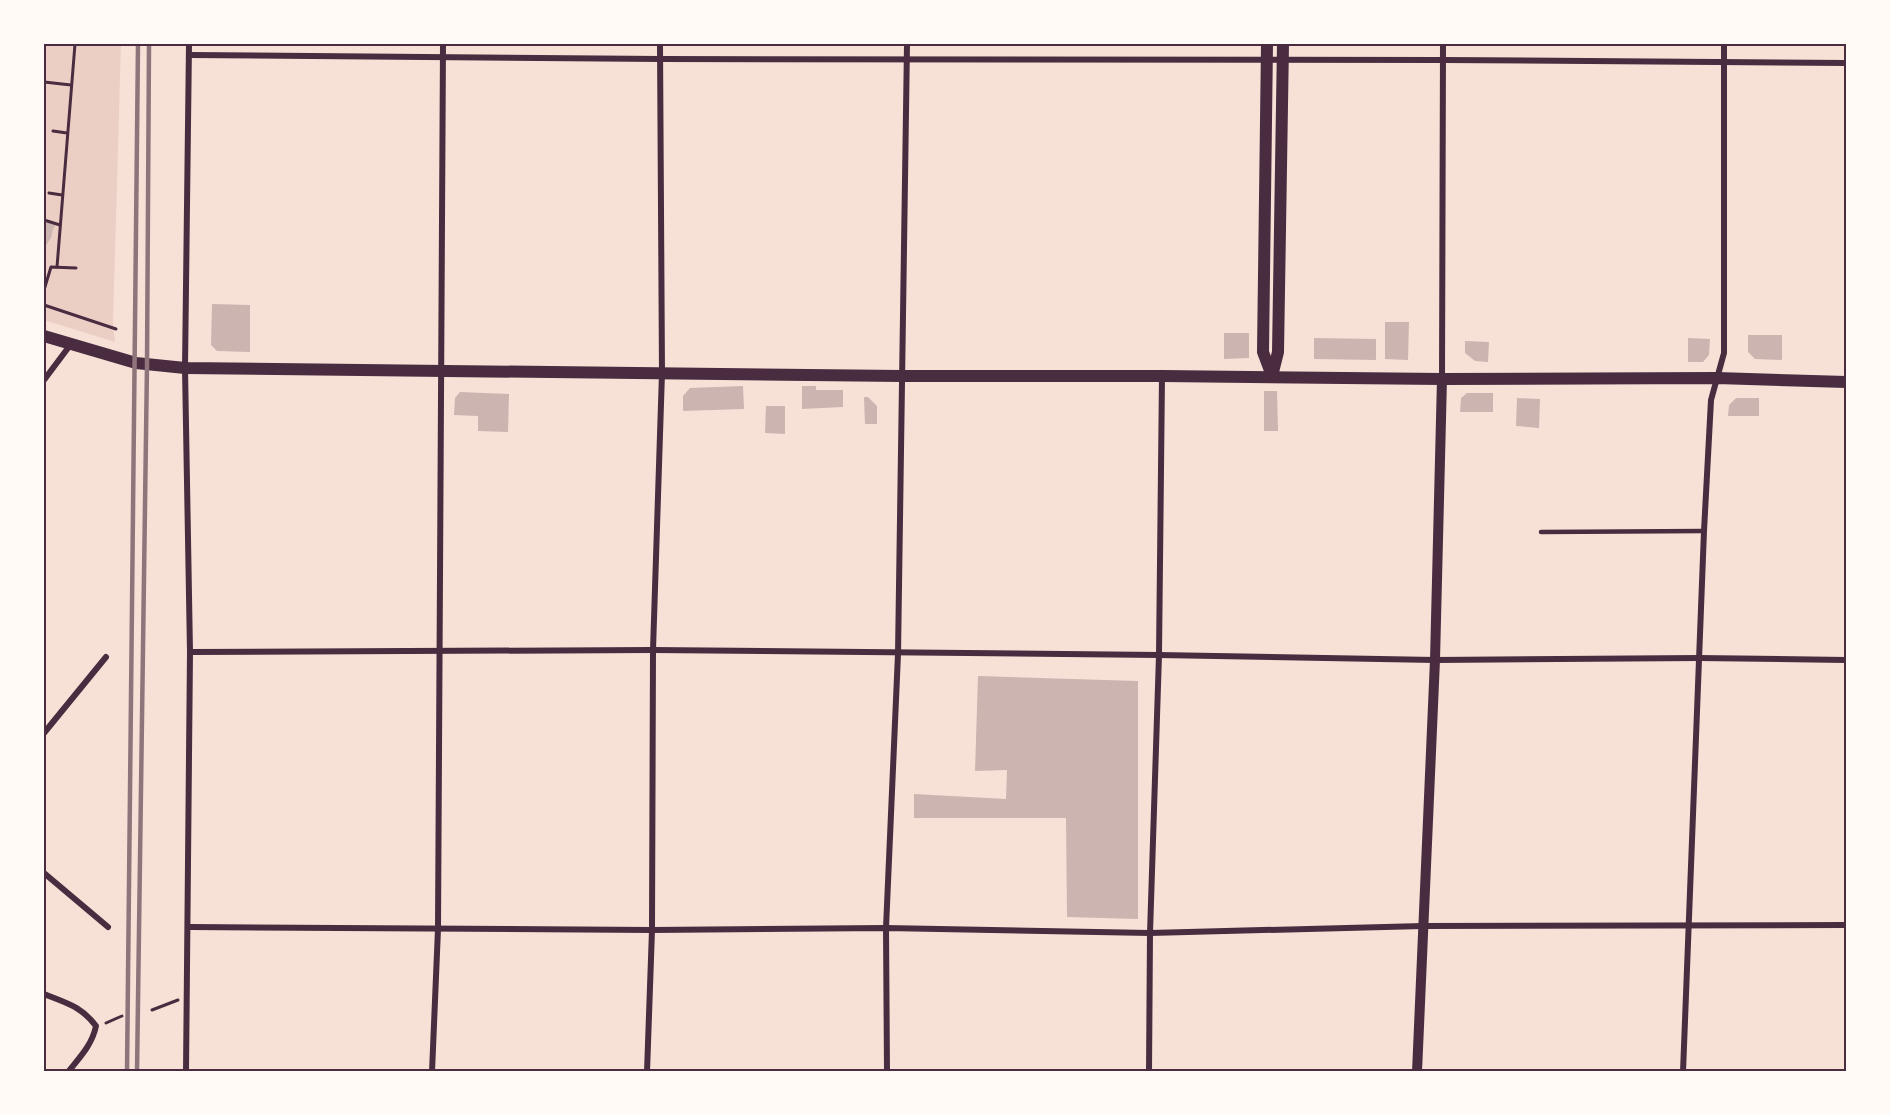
<svg xmlns="http://www.w3.org/2000/svg" width="1890" height="1115" viewBox="0 0 1890 1115" font-family="Signika,sans-serif">
	<style>
		.green { fill: #ebcfc5 }
		.building { fill: #ccb4b1 }
		.lines { fill: none; stroke-linecap: round; stroke-linejoin: round }
		.path { stroke: #4a2c40; stroke-width: 3 }
		.service { stroke: #4a2c40; stroke-width: 4.5 }
		.minor { stroke: #4a2c40; stroke-width: 6 }
		.tertiary { stroke: #4a2c40; stroke-width: 10 }
		.secondary { stroke: #4a2c40; stroke-width: 12 }
		.rail { stroke: #8f747c; stroke-width: 4.5 }
		.neatline { fill: none; stroke: #4a2c40; stroke-width: 2 }
	</style>
	<rect width="100%" height="100%" fill="#f7e1d7"/>
	<!-- green -->
	<polygon class="green" points="44,44 121,44 113,322 115,342 44,320"/>
	<!-- building -->
	<g class="building">
		<polygon points="44,221 56,224 53,229 51,238 44,248"/>
		<polygon points="212,304 250,305 250,352 217,351 211,345"/>
		<polygon points="1385,322 1409,322 1408,360 1385,359"/>
		<polygon points="1224,333 1249,333 1249,358 1224,359"/>
		<polygon points="1748,335 1782,335 1782,360 1755,359 1748,352"/>
		<polygon points="1314,338 1376,339 1376,360 1314,359"/>
		<polygon points="1688,338 1710,339 1709,355 1703,362 1688,362"/>
		<polygon points="1465,341 1489,342 1488,362 1475,361 1465,353"/>
		<polygon points="743,386 744,409 683,411 683,396 690,388"/>
		<polygon points="802,386 816,386 816,390 843,390 843,407 802,409"/>
		<polygon points="1264,391 1277,391 1278,431 1264,431"/>
		<polygon points="460,392 509,394 508,432 478,431 478,416 454,415 455,398"/>
		<polygon points="1467,393 1493,393 1493,412 1460,412 1461,398"/>
		<polygon points="864,397 868,397 877,406 877,424 865,424"/>
		<polygon points="1517,398 1540,399 1539,428 1516,426"/>
		<polygon points="1736,398 1759,398 1759,416 1728,416 1729,405"/>
		<polygon points="766,406 785,406 785,434 765,433"/>
		<polygon points="978,676 1138,681 1138,919 1067,917 1066,818 914,818 914,794 1006,799 1007,770 975,771"/>
	</g>
	<g class="lines">
		<!-- path -->
		<g class="path">
			<polyline points="44,82 71,85"/>
			<polyline points="53,131 67,133"/>
			<polyline points="49,193 62,195"/>
			<polyline points="44,220 60,225"/>
			<polyline points="57,267 75,44"/>
			<polyline points="44,290 51,267 76,268"/>
			<polyline points="44,305 116,329"/>
			<polyline points="152,1010 178,1000"/>
			<polyline points="106,1023 122,1016"/>
		</g>
		<!-- service -->
		<polyline class="service" points="1541,532 1704,531"/>
		<!-- minor -->
		<g class="minor">
			<polyline points="189,55 660,59 1443,60 1846,63"/>
			<polyline points="1442,379 1443,44"/>
			<polyline points="44,380 71,344"/>
			<polyline points="190,652 653,650 1159,655 1435,660 1699,658 1846,660"/>
			<polyline points="44,733 106,657"/>
			<polyline points="44,873 108,927"/>
			<polyline points="189,927 652,930 886,928 1150,933 1423,926 1846,925"/>
			<path d="M44,994C66,1003 81,1006 96,1026C92,1045 80,1057 68,1072"/>
			<polyline points="186,1072 190,652 185,368 189,44"/>
			<polyline points="432,1072 438,929 443,44"/>
			<polyline points="647,1072 652,930 653,650 662,373 660,44"/>
			<polyline points="887,1072 886,928 898,654 907,44"/>
			<polyline points="1149,1072 1150,933 1159,655 1162,376"/>
			<polyline points="1683,1072 1704,531 1711,400 1724,353 1724,44"/>
		</g>
		<!-- tertiary -->
		<polyline class="tertiary" points="1417,1072 1435,660 1442,379"/>
		<!-- secondary -->
		<g class="secondary">
			<polyline points="1267,44 1263,352 1272,376"/>
			<polyline points="44,336 136,363 185,368 901,376 1162,376 1442,379 1717,378 1846,382"/>
			<polyline points="1272,376 1278,352 1283,44"/>
		</g>
		<!-- rail -->
		<g class="rail">
			<polyline points="127,1072 138,44"/>
			<polyline points="137,1072 147,365 149,44"/>
		</g>
	</g>
	<!-- border -->
	<rect width="1890" height="1115" fill="none" stroke="#fffaf5" stroke-width="90"/>
	<rect x="45" y="45" width="1800" height="1025" class="neatline"/>
</svg>
